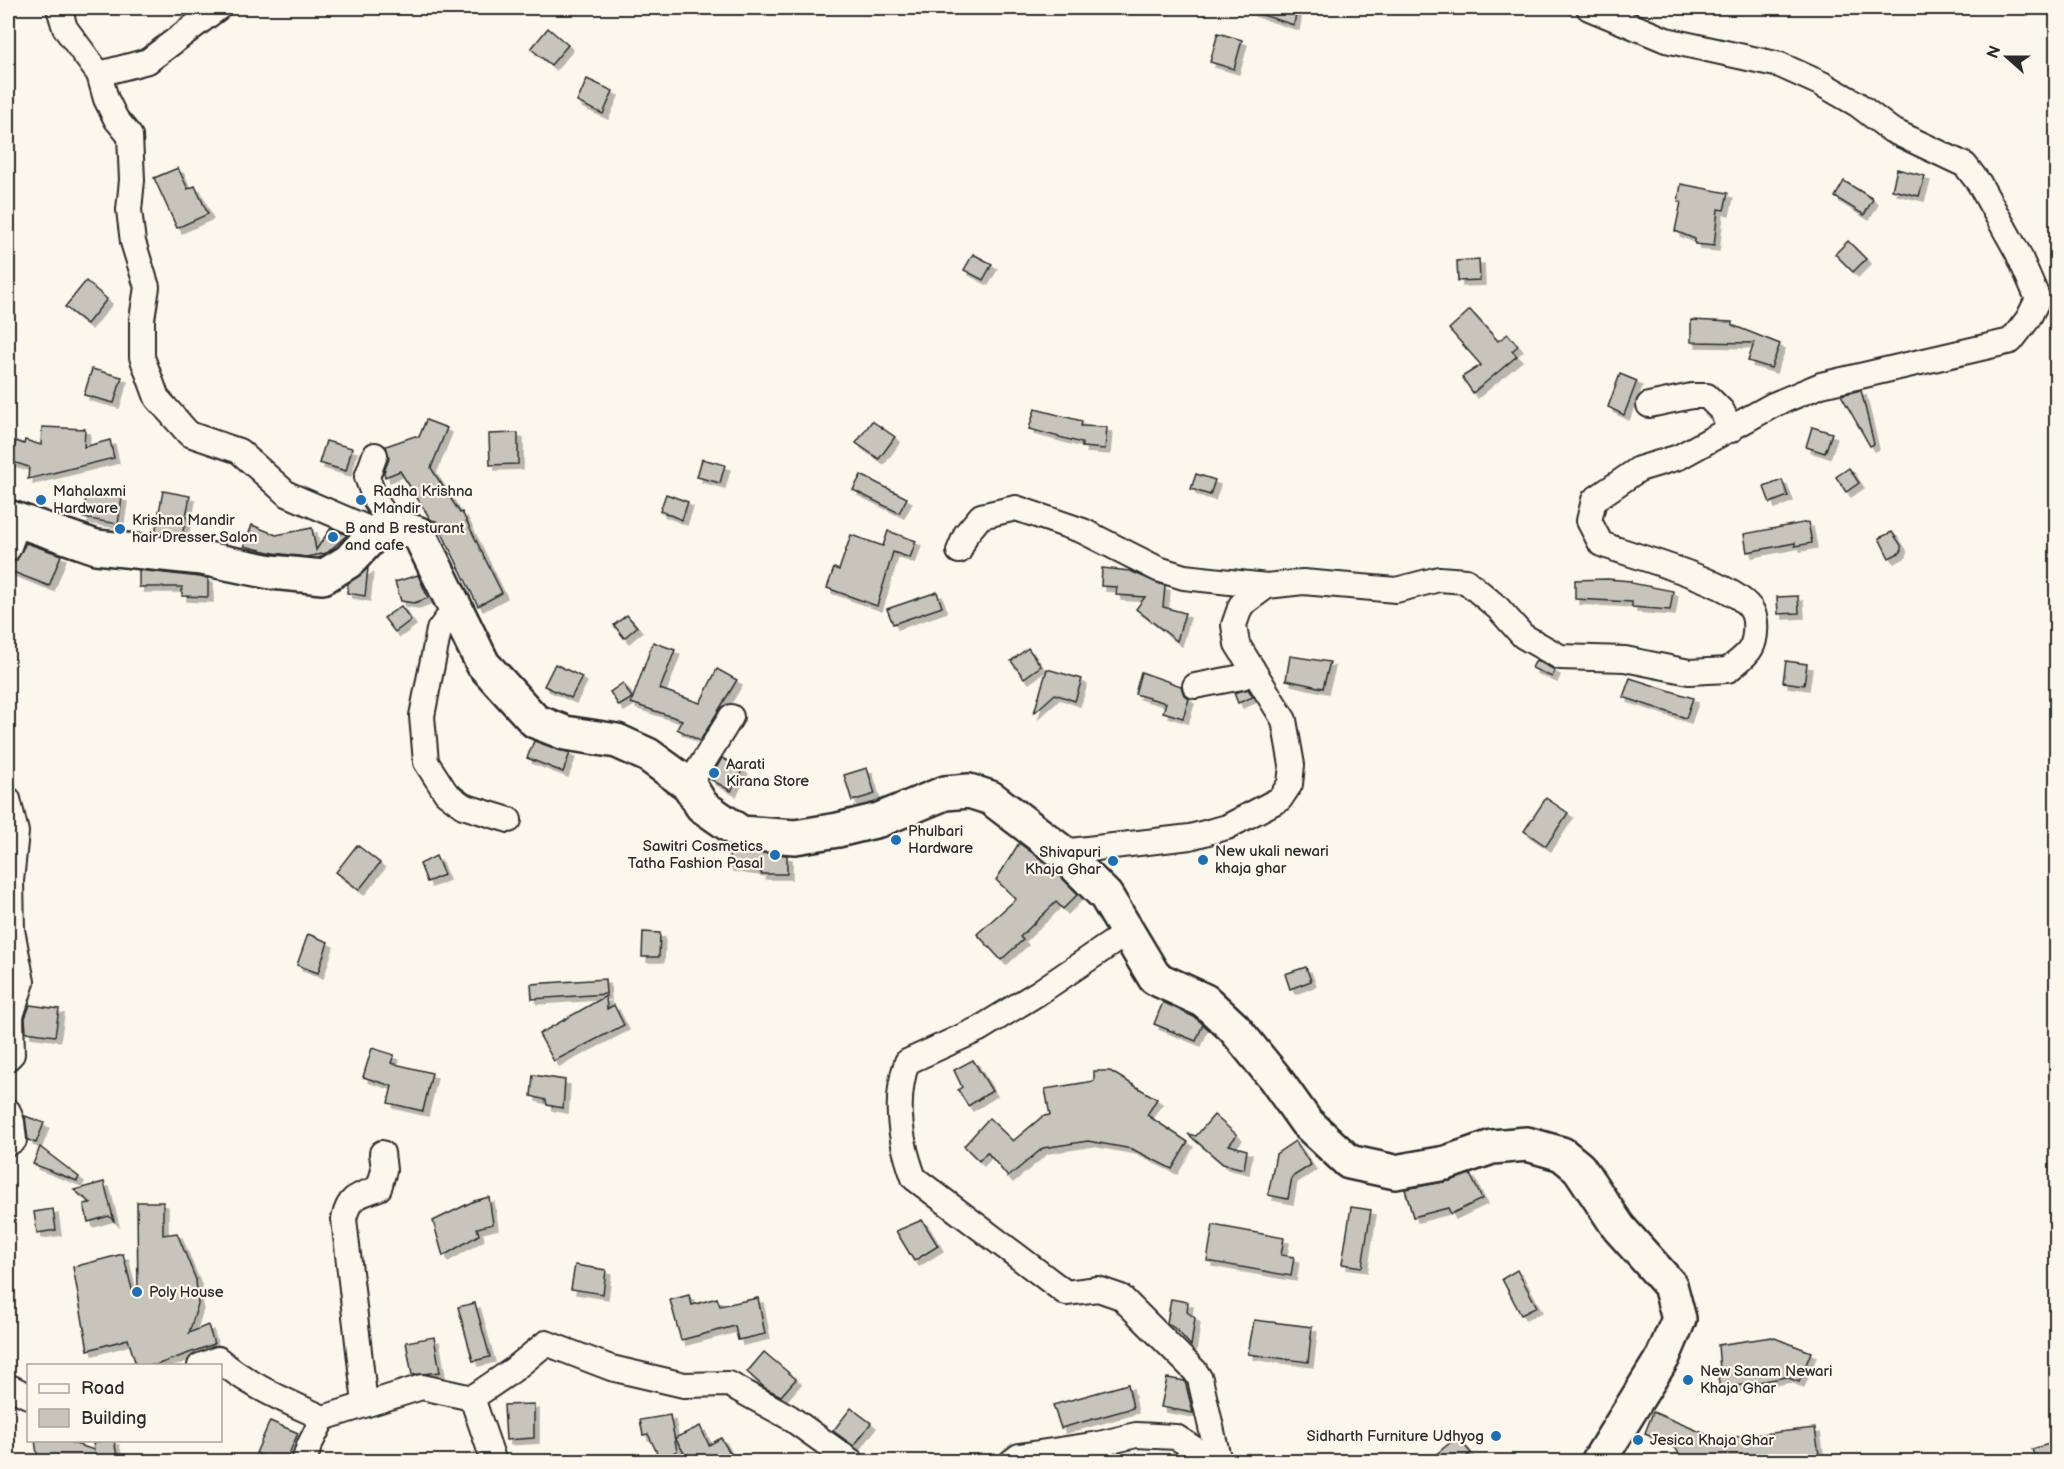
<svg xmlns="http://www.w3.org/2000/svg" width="2064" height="1469" viewBox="0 0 2064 1469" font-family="'Balsamiq Sans',sans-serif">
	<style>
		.building { fill: #c7c4bc; stroke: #2b2b2b; stroke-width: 1.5; filter: url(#shadow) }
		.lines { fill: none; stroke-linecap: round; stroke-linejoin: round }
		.street-casing { stroke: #2b2b2b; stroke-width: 28 }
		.secondary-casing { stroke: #2b2b2b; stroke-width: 38 }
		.street { stroke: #fbf7ec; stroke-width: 24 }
		.secondary { stroke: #fbf7ec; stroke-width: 33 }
		.poi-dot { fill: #1f6fb2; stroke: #fbf7ec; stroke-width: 2 }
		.labels { text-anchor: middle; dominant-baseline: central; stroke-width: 4.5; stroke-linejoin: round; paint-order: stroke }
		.poi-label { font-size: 15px; fill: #2b2b2b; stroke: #fbf7ec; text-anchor: start }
	</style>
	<defs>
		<filter id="shadow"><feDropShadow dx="5" dy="5" stdDeviation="0" flood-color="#0004"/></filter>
	</defs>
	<rect width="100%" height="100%" fill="#fbf7ec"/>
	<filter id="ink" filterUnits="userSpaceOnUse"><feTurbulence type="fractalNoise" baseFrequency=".0167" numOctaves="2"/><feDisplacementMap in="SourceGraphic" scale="12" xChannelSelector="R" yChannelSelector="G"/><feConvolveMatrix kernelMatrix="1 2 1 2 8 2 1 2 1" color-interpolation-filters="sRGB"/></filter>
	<g filter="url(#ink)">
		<!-- building -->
		<g class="building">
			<polygon points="1250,8 1297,8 1294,25 1250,11"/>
			<polygon points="548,28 568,45 551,65 531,49"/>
			<polygon points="1218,33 1242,40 1234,69 1210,62"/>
			<polygon points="587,79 613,91 603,114 577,102"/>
			<polygon points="178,168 188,189 195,186 208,214 177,228 154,178"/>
			<polygon points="1897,169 1925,176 1919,196 1892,190"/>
			<polygon points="1844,181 1873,199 1864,215 1835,197"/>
			<polygon points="1681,184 1728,193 1724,210 1718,209 1714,246 1695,244 1695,239 1675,231 1681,202 1678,202"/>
			<polygon points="1848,241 1866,259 1853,272 1835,254"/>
			<polygon points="973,254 992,264 983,280 964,270"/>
			<polygon points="1479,259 1480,280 1458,281 1457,261"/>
			<polygon points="86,281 107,299 87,324 65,307"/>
			<polygon points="1470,310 1498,341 1508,334 1518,346 1512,351 1517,356 1473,393 1462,377 1481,365 1449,329"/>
			<polygon points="1691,320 1732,322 1732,325 1780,344 1771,368 1748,361 1754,343 1691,342"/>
			<polygon points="92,369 122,377 114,403 84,395"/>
			<polygon points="1620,374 1637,381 1624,415 1608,407"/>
			<polygon points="1861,390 1874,444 1870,446 1841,395"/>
			<polygon points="1035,409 1082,421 1081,426 1107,427 1105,449 1082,447 1082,443 1029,429"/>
			<polygon points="426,420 447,428 431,468 460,513 462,512 502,593 478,606 436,521 431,520 400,471 385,477 384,472 389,459 386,446 415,436 419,437"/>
			<polygon points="872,421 895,437 879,459 856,443"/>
			<polygon points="42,427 85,429 84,447 110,440 114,458 28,479 29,467 10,461 16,441 24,444 25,440 41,445"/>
			<polygon points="1812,427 1832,433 1825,453 1806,447"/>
			<polygon points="518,433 518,464 490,465 489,434"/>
			<polygon points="326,441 352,448 346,471 319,463"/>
			<polygon points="702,459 725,465 720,483 697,477"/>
			<polygon points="1849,468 1859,483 1846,492 1836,477"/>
			<polygon points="1196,474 1215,480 1210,495 1191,489"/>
			<polygon points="861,475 907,498 899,513 853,490"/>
			<polygon points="1782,480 1788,496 1770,503 1764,487"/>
			<polygon points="87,491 122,497 118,524 83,518"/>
			<polygon points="163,491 190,496 182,537 155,533"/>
			<polygon points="666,494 688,502 682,520 660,511"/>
			<polygon points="1808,522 1812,543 1795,546 1795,543 1747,552 1744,534"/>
			<polygon points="252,525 276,535 312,528 316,550 331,528 347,535 327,553 306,557 274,553 244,546"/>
			<polygon points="888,531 916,541 910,558 893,552 877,606 827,588 834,568 839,570 851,535 883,546"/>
			<polygon points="1892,532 1901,545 1901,552 1889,558 1879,538"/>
			<polygon points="26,543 61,555 49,586 8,570 8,563 17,560"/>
			<polygon points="368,568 365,596 347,593 348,583"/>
			<polygon points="1102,568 1130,571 1165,586 1163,607 1185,613 1177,641 1136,609 1145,597 1116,595 1117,587 1101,586"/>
			<polygon points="139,570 208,578 208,597 182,596 182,587 139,587"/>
			<polygon points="418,575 428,598 414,603 401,601 395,582"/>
			<polygon points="1607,579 1631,581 1631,583 1673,591 1670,610 1632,607 1632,602 1575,599 1575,580"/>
			<polygon points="937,592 942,607 893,624 887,609"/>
			<polygon points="1798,596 1799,613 1778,614 1777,597"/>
			<polygon points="401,606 411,620 395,632 384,618"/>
			<polygon points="627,615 637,627 624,638 614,625"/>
			<polygon points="653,642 675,650 660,689 700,703 717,669 737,680 700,741 677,729 682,720 631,703"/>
			<polygon points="1028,648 1041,666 1024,678 1011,661"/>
			<polygon points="1290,656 1330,662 1323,688 1286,680"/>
			<polygon points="1536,660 1555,670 1552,677 1532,668"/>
			<polygon points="1786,661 1807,664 1804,685 1783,682"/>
			<polygon points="555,664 582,677 571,698 544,686"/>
			<polygon points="1047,669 1082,679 1075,701 1055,694 1034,713"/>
			<polygon points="1141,672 1181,686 1184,695 1189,699 1183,718 1163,712 1166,703 1135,694"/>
			<polygon points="1630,678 1693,698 1686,718 1623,697"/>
			<polygon points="623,683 632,698 619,706 610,692"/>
			<polygon points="1248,689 1253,697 1238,703 1234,693"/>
			<polygon points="534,741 570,753 563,772 527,758"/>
			<polygon points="722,758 743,769 731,791 710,779"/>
			<polygon points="867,768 875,794 852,801 844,775"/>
			<polygon points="1546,798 1568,813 1546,846 1524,831"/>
			<polygon points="1019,843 1050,866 1078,894 1063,909 1056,902 1020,937 1023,940 1001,960 977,934 1016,899 996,880"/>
			<polygon points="357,845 380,863 359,890 336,872"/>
			<polygon points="730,850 787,855 787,874 761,874 761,871 728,866"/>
			<polygon points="436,856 444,875 427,882 420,864"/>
			<polygon points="643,932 660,933 659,957 642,957"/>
			<polygon points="308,934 328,942 318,973 297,965"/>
			<polygon points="1306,967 1311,981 1290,989 1285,974"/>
			<polygon points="605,979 606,994 532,999 531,984"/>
			<polygon points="606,996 607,1009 614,1005 624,1025 554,1061 539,1034"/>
			<polygon points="1163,1002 1194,1017 1203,1024 1196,1041 1154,1024"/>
			<polygon points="30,1005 59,1009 55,1036 26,1032 25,1018"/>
			<polygon points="372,1048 394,1055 391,1063 432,1073 423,1111 388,1103 392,1086 363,1077"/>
			<polygon points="973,1060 992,1091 968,1106 958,1090 962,1087 954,1070"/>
			<polygon points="1094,1071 1110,1071 1157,1099 1147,1115 1188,1142 1172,1169 1132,1149 1088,1141 1043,1148 1008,1177 987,1152 979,1161 964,1146 989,1118 1013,1141 1043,1116 1050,1115 1045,1089 1094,1081"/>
			<polygon points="533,1075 565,1080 563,1108 547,1105 546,1100 531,1096"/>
			<polygon points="1214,1115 1237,1135 1229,1145 1247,1150 1244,1169 1223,1164 1188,1134 1196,1136"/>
			<polygon points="25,1116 44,1123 36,1143 28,1140"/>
			<polygon points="1295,1141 1311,1165 1292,1177 1288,1199 1268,1195 1276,1154"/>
			<polygon points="40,1147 79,1177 77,1181 33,1164"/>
			<polygon points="1470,1174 1482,1199 1451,1214 1448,1208 1413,1217 1405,1189 1449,1181"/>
			<polygon points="104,1182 114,1221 109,1216 88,1222 84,1204 91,1203 74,1190"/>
			<polygon points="489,1197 493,1224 477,1228 479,1235 443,1256 433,1221 474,1201"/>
			<polygon points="137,1202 163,1202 163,1235 177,1233 196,1280 198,1304 189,1333 208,1325 214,1344 156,1365 136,1365 128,1339 88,1350 73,1267 123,1254 134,1297 138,1297"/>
			<polygon points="1351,1207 1371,1210 1362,1267 1342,1264"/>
			<polygon points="53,1209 56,1230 37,1233 34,1212"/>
			<polygon points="922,1220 938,1246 914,1261 896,1231"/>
			<polygon points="1213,1225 1284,1238 1281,1255 1294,1257 1291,1276 1207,1261"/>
			<polygon points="575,1265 606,1270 603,1294 571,1289"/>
			<polygon points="1517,1270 1537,1307 1521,1315 1502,1279"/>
			<polygon points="689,1295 692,1305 717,1298 720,1306 758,1298 765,1334 738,1340 735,1326 681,1340 670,1300"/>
			<polygon points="1171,1299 1188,1302 1187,1312 1195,1318 1191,1346 1177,1330 1167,1323"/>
			<polygon points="475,1303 490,1357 473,1361 458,1307"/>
			<polygon points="1254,1320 1312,1327 1308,1362 1248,1354"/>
			<polygon points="434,1337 440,1372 412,1375 406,1342"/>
			<polygon points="1772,1337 1811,1352 1799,1382 1786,1377 1720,1389 1717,1371 1720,1370 1718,1345"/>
			<polygon points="764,1352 796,1379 781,1396 765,1388 747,1372"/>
			<polygon points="1167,1378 1185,1381 1193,1413 1161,1407"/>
			<polygon points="1128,1384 1133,1408 1061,1428 1053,1405"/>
			<polygon points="534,1404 534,1438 506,1440 504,1405"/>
			<polygon points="851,1408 871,1423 854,1446 833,1431"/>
			<polygon points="1653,1412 1717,1439 1815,1428 1820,1461 1683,1461 1674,1445 1645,1433"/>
			<polygon points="670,1415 677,1451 660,1459 648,1434 643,1435 640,1420"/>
			<polygon points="270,1421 298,1433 286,1461 275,1461 256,1453"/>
			<polygon points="700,1426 709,1445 721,1438 730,1453 717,1461 681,1461 687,1458 675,1438"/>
			<polygon points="1457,1437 1471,1453 1461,1461 1428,1461"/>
			<polygon points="35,1440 63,1440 94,1450 93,1442 114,1440 118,1461 38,1461"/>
			<polygon points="2056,1442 2056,1461 2036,1461 2032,1449"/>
		</g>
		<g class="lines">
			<!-- street casing -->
			<g class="street-casing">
				<g id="street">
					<polyline points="59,8 65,28 99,74 106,99 116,119 130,136 132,180 129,210 133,242 147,287 142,319 142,357 157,398 189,434 239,451 287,494 376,532"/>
					<polyline points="99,74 148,61 218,8"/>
					<polyline points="1649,405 1692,396 1707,396 1722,411 1731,430"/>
					<polyline points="375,455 367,477 376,502 392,525"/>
					<polyline points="8,549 18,522"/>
					<polyline points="959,551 966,534 981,516 1016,508 1083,531 1158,569 1184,577 1267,586"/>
					<polyline points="456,607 439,630 431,670 422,716 426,762 446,793 463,806 509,820"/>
					<polyline points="1195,686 1242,677 1252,668"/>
					<polyline points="689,785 731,717"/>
					<polyline points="8,799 16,832 11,881 12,930 22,982 11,1016 12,1054 8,1058"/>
					<path d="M1062,852L1190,837L1227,827L1280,799L1290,784L1292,765L1284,720L1237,644L1234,625L1241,605L1267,586L1303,582L1396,590L1439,579L1466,581L1498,608L1523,636L1560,657L1625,659L1689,672L1728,670C1735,664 1747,656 1751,648C1756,639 1757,620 1752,611C1738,583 1633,556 1601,544L1589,521L1594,500L1639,469L1679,457L1773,405L1821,385L2011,341L2028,319L2038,299L2018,253L1979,183L1965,165L1891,130L1857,104L1822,84L1780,65L1666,40L1589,8"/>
					<path d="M1128,932L1038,993L979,1029L907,1062C894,1100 900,1141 914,1178L1066,1293L1098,1289L1121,1297L1195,1371L1200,1379L1219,1462"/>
					<polyline points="8,1111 12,1122 14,1140 8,1143"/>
					<path d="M200,1366L218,1359C249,1386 287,1401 323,1418L422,1387L472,1398L513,1370L546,1343L611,1368L684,1385L729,1384L789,1417L852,1462"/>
					<polyline points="8,1386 28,1396"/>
					<polyline points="472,1398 494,1462"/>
					<path d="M365,1404L344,1219C349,1196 358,1196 379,1188L384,1170L382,1153"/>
					<polyline points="304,1462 309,1446 323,1418"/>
					<polyline points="1011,1462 1019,1456 1099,1444 1136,1435 1176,1437 1215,1462"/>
				</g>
			</g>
			<!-- secondary casing -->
			<g class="secondary-casing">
				<polyline id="secondary" points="8,517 96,547 202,558 271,572 323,577 349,561 376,532 392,525 419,534 483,664 535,721 565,733 617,741 648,755 689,785 702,806 741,833 795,837 838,830 879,820 945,793 969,791 991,798 1062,852 1106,896 1155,978 1205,1001 1234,1028 1274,1077 1306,1122 1349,1162 1395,1172 1446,1163 1492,1147 1527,1144 1562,1154 1579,1168 1619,1228 1670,1285 1679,1319 1663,1357 1598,1462"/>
			</g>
			<!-- street -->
			<use href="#street" class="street"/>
			<!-- secondary -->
			<use href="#secondary" class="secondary"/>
		</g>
	</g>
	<!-- markers -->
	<g class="poi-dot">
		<circle cx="41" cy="500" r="6"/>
		<circle cx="361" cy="500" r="6"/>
		<circle cx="120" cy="529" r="6"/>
		<circle cx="333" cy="537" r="6"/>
		<circle cx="714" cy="773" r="6"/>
		<circle cx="896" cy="840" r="6"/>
		<circle cx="775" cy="855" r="6"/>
		<circle cx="1203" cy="860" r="6"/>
		<circle cx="1113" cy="861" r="6"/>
		<circle cx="137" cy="1292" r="6"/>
		<circle cx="1688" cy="1380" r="6"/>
		<circle cx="1496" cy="1436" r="6"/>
		<circle cx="1638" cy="1440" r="6"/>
	</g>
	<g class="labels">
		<!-- poi labels -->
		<g class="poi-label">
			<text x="53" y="491">Mahalaxmi<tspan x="53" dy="17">Hardware</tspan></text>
			<text x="373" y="491">Radha Krishna<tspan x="373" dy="17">Mandir</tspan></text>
			<text x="132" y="520">Krishna Mandir<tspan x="132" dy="17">hair Dresser Salon</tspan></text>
			<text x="345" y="528">B and B resturant<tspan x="345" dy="17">and cafe</tspan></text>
			<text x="726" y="764">Aarati<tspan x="726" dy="17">Kirana Store</tspan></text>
			<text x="908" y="831">Phulbari<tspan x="908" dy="17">Hardware</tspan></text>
			<text x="763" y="846" text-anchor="end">Sawitri Cosmetics<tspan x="763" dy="17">Tatha Fashion Pasal</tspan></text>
			<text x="1215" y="851">New ukali newari<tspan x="1215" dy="17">khaja ghar</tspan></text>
			<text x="1101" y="852" text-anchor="end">Shivapuri<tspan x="1101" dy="17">Khaja Ghar</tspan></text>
			<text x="149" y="1292">Poly House</text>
			<text x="1700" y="1371">New Sanam Newari<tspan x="1700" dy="17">Khaja Ghar</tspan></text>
			<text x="1484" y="1436" text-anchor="end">Sidharth Furniture Udhyog</text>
			<text x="1650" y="1440">Jesica Khaja Ghar</text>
		</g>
	</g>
	<!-- margin -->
	<rect width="2064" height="1469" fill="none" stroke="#fbf7ec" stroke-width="30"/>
	<rect x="15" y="15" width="2034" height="1439" fill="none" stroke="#2b2b2b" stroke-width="2" filter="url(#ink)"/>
	<!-- legend -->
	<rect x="27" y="1364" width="195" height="78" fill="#fbf7ec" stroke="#a8a59f" stroke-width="1.5"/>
	<rect x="39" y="1384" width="30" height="9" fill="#fbf7ec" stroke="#a8a59f" stroke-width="1.5"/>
	<text x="81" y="1394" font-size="18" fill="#2b2b2b">Road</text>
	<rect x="39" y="1409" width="30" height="18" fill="#c7c4bc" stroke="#a8a59f" stroke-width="1.5"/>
	<text x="81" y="1424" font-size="18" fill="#2b2b2b">Building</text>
	<!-- north arrow -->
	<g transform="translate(2007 57) rotate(291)" stroke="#fbf7ec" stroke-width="4.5" paint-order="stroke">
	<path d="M0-4.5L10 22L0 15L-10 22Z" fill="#2b2b2b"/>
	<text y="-9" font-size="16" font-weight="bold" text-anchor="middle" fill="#2b2b2b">N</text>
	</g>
</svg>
